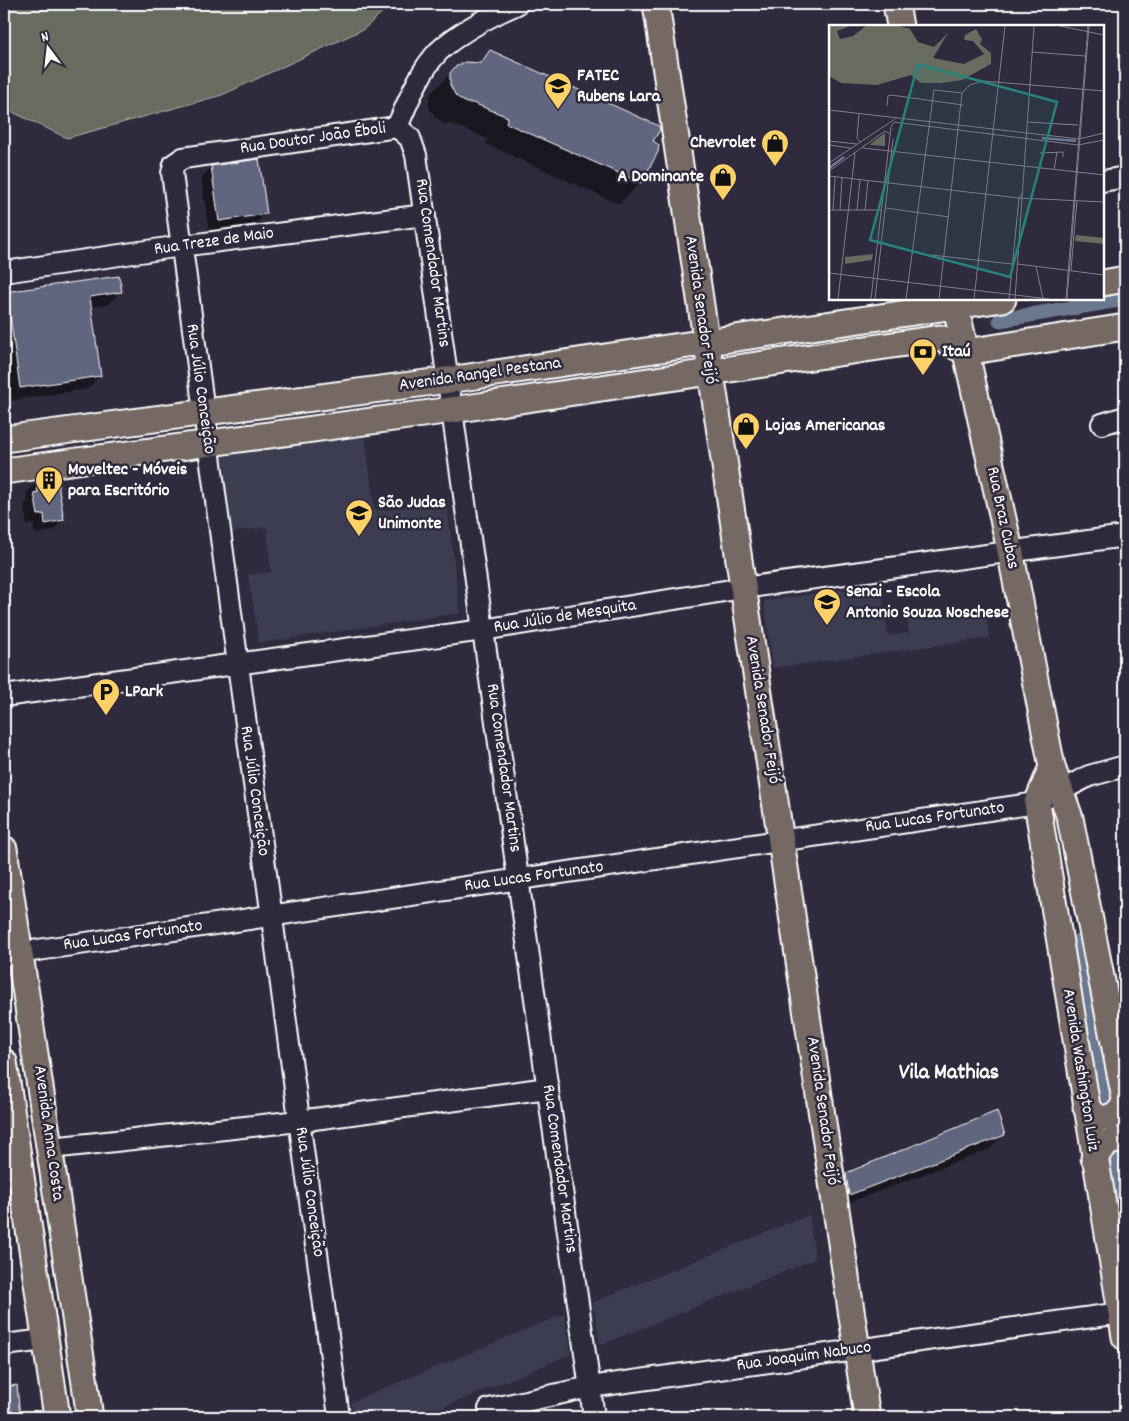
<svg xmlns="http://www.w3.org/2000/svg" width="1129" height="1421" viewBox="0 0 1129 1421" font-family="Dekko,sans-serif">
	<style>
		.built { fill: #3e3c51 }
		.green { fill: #686c5e; stroke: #b4b6ae }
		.shadow { fill: #0007 }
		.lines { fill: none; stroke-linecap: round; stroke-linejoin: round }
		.canal { stroke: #6a7990; stroke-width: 15 }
		.building { fill: #61667f; stroke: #fff }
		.minor-casing { stroke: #fff; stroke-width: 24 }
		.major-casing { stroke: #fff; stroke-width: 29 }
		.minor { stroke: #2f2a3d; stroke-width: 20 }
		.major { stroke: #766964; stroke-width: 25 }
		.labels { text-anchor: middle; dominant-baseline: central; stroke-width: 5; stroke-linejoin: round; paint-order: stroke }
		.poi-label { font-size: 18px; font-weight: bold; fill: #fff; stroke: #2f2a3d; text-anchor: start }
		.street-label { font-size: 18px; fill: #fff; stroke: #2f2a3d }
		.district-label { font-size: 22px; font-weight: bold; fill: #fff; stroke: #2f2a3d }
		.inset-river { fill: none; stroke: #6a7990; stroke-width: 2.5 }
		.inset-road { fill: none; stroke: #827f8b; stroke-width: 1 }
		.view { fill: #27847c; fill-opacity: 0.15; stroke: #27847c; stroke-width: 2.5 }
		.inset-edge { fill: none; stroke: #fff; stroke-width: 2.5 }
	</style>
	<rect width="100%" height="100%" fill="#2f2a3d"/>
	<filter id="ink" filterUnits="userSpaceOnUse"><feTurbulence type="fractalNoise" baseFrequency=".02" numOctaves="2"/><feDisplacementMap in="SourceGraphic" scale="10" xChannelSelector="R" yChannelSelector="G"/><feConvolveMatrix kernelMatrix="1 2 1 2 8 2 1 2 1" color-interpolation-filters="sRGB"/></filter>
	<g filter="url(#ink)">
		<!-- built -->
		<g class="built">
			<polygon points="364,430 375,511 447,502 460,613 259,643 248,575 271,572 267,527 229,533 220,450"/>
			<polygon points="881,584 888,636 909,633 907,619 985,609 989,638 773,668 764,601"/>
			<polygon points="809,1215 815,1259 600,1345 593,1302"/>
			<polygon points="564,1314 571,1354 420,1417 353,1417 351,1402"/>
		</g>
		<!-- green -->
		<polygon class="green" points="4,4 391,4 364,29 222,95 67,138 4,108"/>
		<!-- shadow -->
		<g class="shadow">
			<polygon points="490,52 652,141 657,151 640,183 619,204 486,144 488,139 451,124 444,124 435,117 429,107 429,96 434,90 456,68 478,64"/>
			<polygon points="212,167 265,213 255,224 209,231 201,178"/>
			<polygon points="118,277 120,292 107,305 90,307 100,376 87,389 7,401 4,377 4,294"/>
			<polygon points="37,482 63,520 52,531 35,534 33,524 27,525 24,505 28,501 26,493"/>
			<polygon points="1004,1134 990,1149 835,1208 832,1188 847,1174"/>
			<polygon points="4,1312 6,1332 4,1334"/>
		</g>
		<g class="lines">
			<!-- canal -->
			<g class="canal">
				<polyline points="1000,320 1125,299"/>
				<polyline points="1077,942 1107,1104"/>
				<polyline points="1116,1153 1125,1207"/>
			</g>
		</g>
		<!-- building -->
		<g class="building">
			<polygon points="490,50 659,126 660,130 653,141 659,145 658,152 641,183 506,123 508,117 473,103 466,103 456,96 450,85 450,73 455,67 465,62 481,63"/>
			<polygon points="259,159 267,214 219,221 211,166"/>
			<polygon points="119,276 122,292 90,297 101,376 20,388 9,309 4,309 4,292"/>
			<polygon points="57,478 64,520 45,524 44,514 38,515 34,493 38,492 36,481"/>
			<polygon points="997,1111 1005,1135 849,1195 846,1173"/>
			<polygon points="17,1385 20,1417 4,1417 4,1387"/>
		</g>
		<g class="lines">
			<!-- minor casing -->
			<g class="minor-casing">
				<g id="minor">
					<polyline points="397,127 410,138 416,155 594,1417"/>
					<polyline points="1103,181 1125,177"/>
					<polyline points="4,272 181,246 425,215"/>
					<polyline points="1102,424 1125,417"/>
					<polyline points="4,696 483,630 743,588 1125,536"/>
					<polyline points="4,955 1037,803 1089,776 1125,766"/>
					<polyline points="51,1148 299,1121 548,1088"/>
					<polyline points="4,1345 45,1340"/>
					<polyline points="489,1409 590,1387 1121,1313"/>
					<path d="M339,1417L172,173L174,164L183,158L397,127C408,102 419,72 438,52C460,31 490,16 517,4"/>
				</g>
			</g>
			<!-- major casing -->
			<g class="major-casing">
				<g id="major">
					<path d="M656,4C723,475 800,946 867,1417"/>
					<polyline points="896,4 900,26"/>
					<polyline points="1103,283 1125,279"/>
					<polyline points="954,299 1010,550 1052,767 1070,818 1125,1099"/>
					<polyline points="4,439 448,380 1003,299"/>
					<polyline points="4,471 452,410 940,338 966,352 1125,327"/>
					<polyline points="1052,767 1037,803 1125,1337"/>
					<polyline points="4,849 90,1417"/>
					<polyline points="4,1062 57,1417"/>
					<path d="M1086,1107C1099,1121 1105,1121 1121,1111L1125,1101"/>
					<path d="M1094,1158C1102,1147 1110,1137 1125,1141"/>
				</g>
			</g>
			<!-- minor -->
			<use href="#minor" class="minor"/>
			<!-- major -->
			<use href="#major" class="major"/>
		</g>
	</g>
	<!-- icons -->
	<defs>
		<g id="university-pin" transform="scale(1.4375)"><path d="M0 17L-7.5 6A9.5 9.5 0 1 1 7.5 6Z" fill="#ffd166" stroke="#2f2a3d"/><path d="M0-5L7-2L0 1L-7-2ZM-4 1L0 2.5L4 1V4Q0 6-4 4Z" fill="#111"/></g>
		<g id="shop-pin" transform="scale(1.4375)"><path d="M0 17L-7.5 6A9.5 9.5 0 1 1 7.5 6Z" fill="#ffd166" stroke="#2f2a3d"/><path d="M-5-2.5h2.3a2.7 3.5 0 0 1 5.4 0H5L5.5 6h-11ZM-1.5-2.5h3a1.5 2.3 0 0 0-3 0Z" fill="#111"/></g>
		<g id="bank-pin" transform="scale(1.4375)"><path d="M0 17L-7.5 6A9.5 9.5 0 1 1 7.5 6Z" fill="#ffd166" stroke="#2f2a3d"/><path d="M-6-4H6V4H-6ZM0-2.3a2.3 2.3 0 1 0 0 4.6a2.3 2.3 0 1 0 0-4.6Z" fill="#111"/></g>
		<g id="building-pin" transform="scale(1.4375)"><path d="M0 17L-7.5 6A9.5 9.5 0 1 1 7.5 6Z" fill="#ffd166" stroke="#2f2a3d"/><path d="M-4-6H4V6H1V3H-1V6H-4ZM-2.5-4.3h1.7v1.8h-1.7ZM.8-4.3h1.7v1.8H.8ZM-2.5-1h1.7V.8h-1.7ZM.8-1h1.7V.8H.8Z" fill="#111"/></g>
		<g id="parking-pin" transform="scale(1.4375)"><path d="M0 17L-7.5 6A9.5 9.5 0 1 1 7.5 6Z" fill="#ffd166" stroke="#2f2a3d"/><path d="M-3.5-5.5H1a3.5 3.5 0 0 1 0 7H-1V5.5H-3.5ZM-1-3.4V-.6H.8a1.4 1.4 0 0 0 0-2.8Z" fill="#111"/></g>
	</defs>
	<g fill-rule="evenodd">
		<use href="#university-pin" x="558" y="86"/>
		<use href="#shop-pin" x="775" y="143"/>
		<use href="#shop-pin" x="723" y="177"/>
		<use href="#bank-pin" x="923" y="352"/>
		<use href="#shop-pin" x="746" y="426"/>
		<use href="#building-pin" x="49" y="480"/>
		<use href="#university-pin" x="359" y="513"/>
		<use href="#university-pin" x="827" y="602"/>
		<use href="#parking-pin" x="106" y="692"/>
	</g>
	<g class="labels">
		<!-- poi labels -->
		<g class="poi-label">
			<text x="577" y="76">FATEC<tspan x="577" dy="21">Rubens Lara</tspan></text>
			<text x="756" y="143" text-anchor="end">Chevrolet</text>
			<text x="704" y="177" text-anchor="end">A Dominante</text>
			<text x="942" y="352">Itaú</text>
			<text x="765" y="426">Lojas Americanas</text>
			<text x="68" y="470">Moveltec - Móveis<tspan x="68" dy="21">para Escritório</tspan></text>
			<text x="378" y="503">São Judas<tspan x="378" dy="21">Unimonte</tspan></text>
			<text x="846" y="592">Senai - Escola<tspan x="846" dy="21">Antonio Souza Noschese</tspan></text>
			<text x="125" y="692">LPark</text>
		</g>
		<!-- street labels -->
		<g class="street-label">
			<text transform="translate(313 139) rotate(-8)">Rua Doutor João Éboli</text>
			<text transform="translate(214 242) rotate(-8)">Rua Treze de Maio</text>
			<text transform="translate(432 263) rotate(82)">Rua Comendador Martins</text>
			<text transform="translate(700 310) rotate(82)">Avenida Senador Feijó</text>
			<text transform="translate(480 375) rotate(-8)">Avenida Rangel Pestana</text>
			<text transform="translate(200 389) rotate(82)">Rua Júlio Conceição</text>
			<text transform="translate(1002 518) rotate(78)">Rua Braz Cubas</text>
			<text transform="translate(565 617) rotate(-9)">Rua Júlio de Mesquita</text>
			<text transform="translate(762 710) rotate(81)">Avenida Senador Feijó</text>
			<text transform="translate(503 768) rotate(82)">Rua Comendador Martins</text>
			<text transform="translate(254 791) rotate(82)">Rua Júlio Conceição</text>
			<text transform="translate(935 818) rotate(-8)">Rua Lucas Fortunato</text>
			<text transform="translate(534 877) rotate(-8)">Rua Lucas Fortunato</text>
			<text transform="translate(133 936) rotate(-8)">Rua Lucas Fortunato</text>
			<text transform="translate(1080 1070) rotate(81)">Avenida Washington Luiz</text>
			<text transform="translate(822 1111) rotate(82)">Avenida Senador Feijó</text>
			<text transform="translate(48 1133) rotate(82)">Avenida Anna Costa</text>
			<text transform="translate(559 1169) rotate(82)">Rua Comendador Martins</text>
			<text transform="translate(309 1192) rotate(82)">Rua Júlio Conceição</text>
			<text transform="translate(804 1357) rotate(-8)">Rua Joaquim Nabuco</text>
		</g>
		<!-- district labels -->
		<g class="district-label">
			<text x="949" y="1073">Vila Mathias</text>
		</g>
	</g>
	<!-- overview -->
	<g transform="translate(829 25)">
		<rect width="275" height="275" fill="#2f2a3d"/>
		<path d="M0,1H21L8,6L11,14L24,11L37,1H70L81,4L89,17L105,22L119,8L104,33L135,39L155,29L144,16L135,15L136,10L147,4L153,14L151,19L162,28V39L133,55L113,58H92L82,50L48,60L12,58L0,51ZM56,108V121L42,120L41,119ZM247,210L275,213V219L246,216ZM44,229L43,235L16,239V232Z" fill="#686c5e"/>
		<path class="inset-river" d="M213,113L247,116M0,143L15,132"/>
		<path class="inset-road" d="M231,1L275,10M203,27L256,31M58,81L59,71L62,70L134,80M0,85L250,114L275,108M30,89L28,113L31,117M198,97L249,100M0,116L28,119M0,120L22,123M34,123L275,150M211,128L234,127V132M0,138L66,94M225,145L228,127M0,146L56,106L61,109M0,151L190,173L275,177M57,183L120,192M0,185H52M4,185L6,152M11,185L13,153M28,185L31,155M36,185L39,156M102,230L183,239M189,239L275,250M207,241L214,274M242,245L248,175M0,248L220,274M9,274L26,128M42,274L62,102L65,97L249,120L275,115M46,274L64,114M77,274L105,65L133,68L141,60L154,56L275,66M110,274L133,68M145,274L176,1M180,274L190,173L193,169M186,274L205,1M237,274L259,1M238,274L260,1"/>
		<path class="view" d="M89,39L228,77L181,252L41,215Z"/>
		<rect width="275" height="275" class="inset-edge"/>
	</g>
	<!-- margin -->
	<rect width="1129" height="1421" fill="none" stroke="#2f2a3d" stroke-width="20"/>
	<rect x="10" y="10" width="1109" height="1401" fill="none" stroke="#fff" stroke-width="2" filter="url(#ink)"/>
	<!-- north arrow -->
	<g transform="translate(48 48) rotate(345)" stroke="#2f2a3d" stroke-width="4" paint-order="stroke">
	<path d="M0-4L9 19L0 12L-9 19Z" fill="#ffffff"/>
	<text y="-8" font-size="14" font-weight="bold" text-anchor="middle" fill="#ffffff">N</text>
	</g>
</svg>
